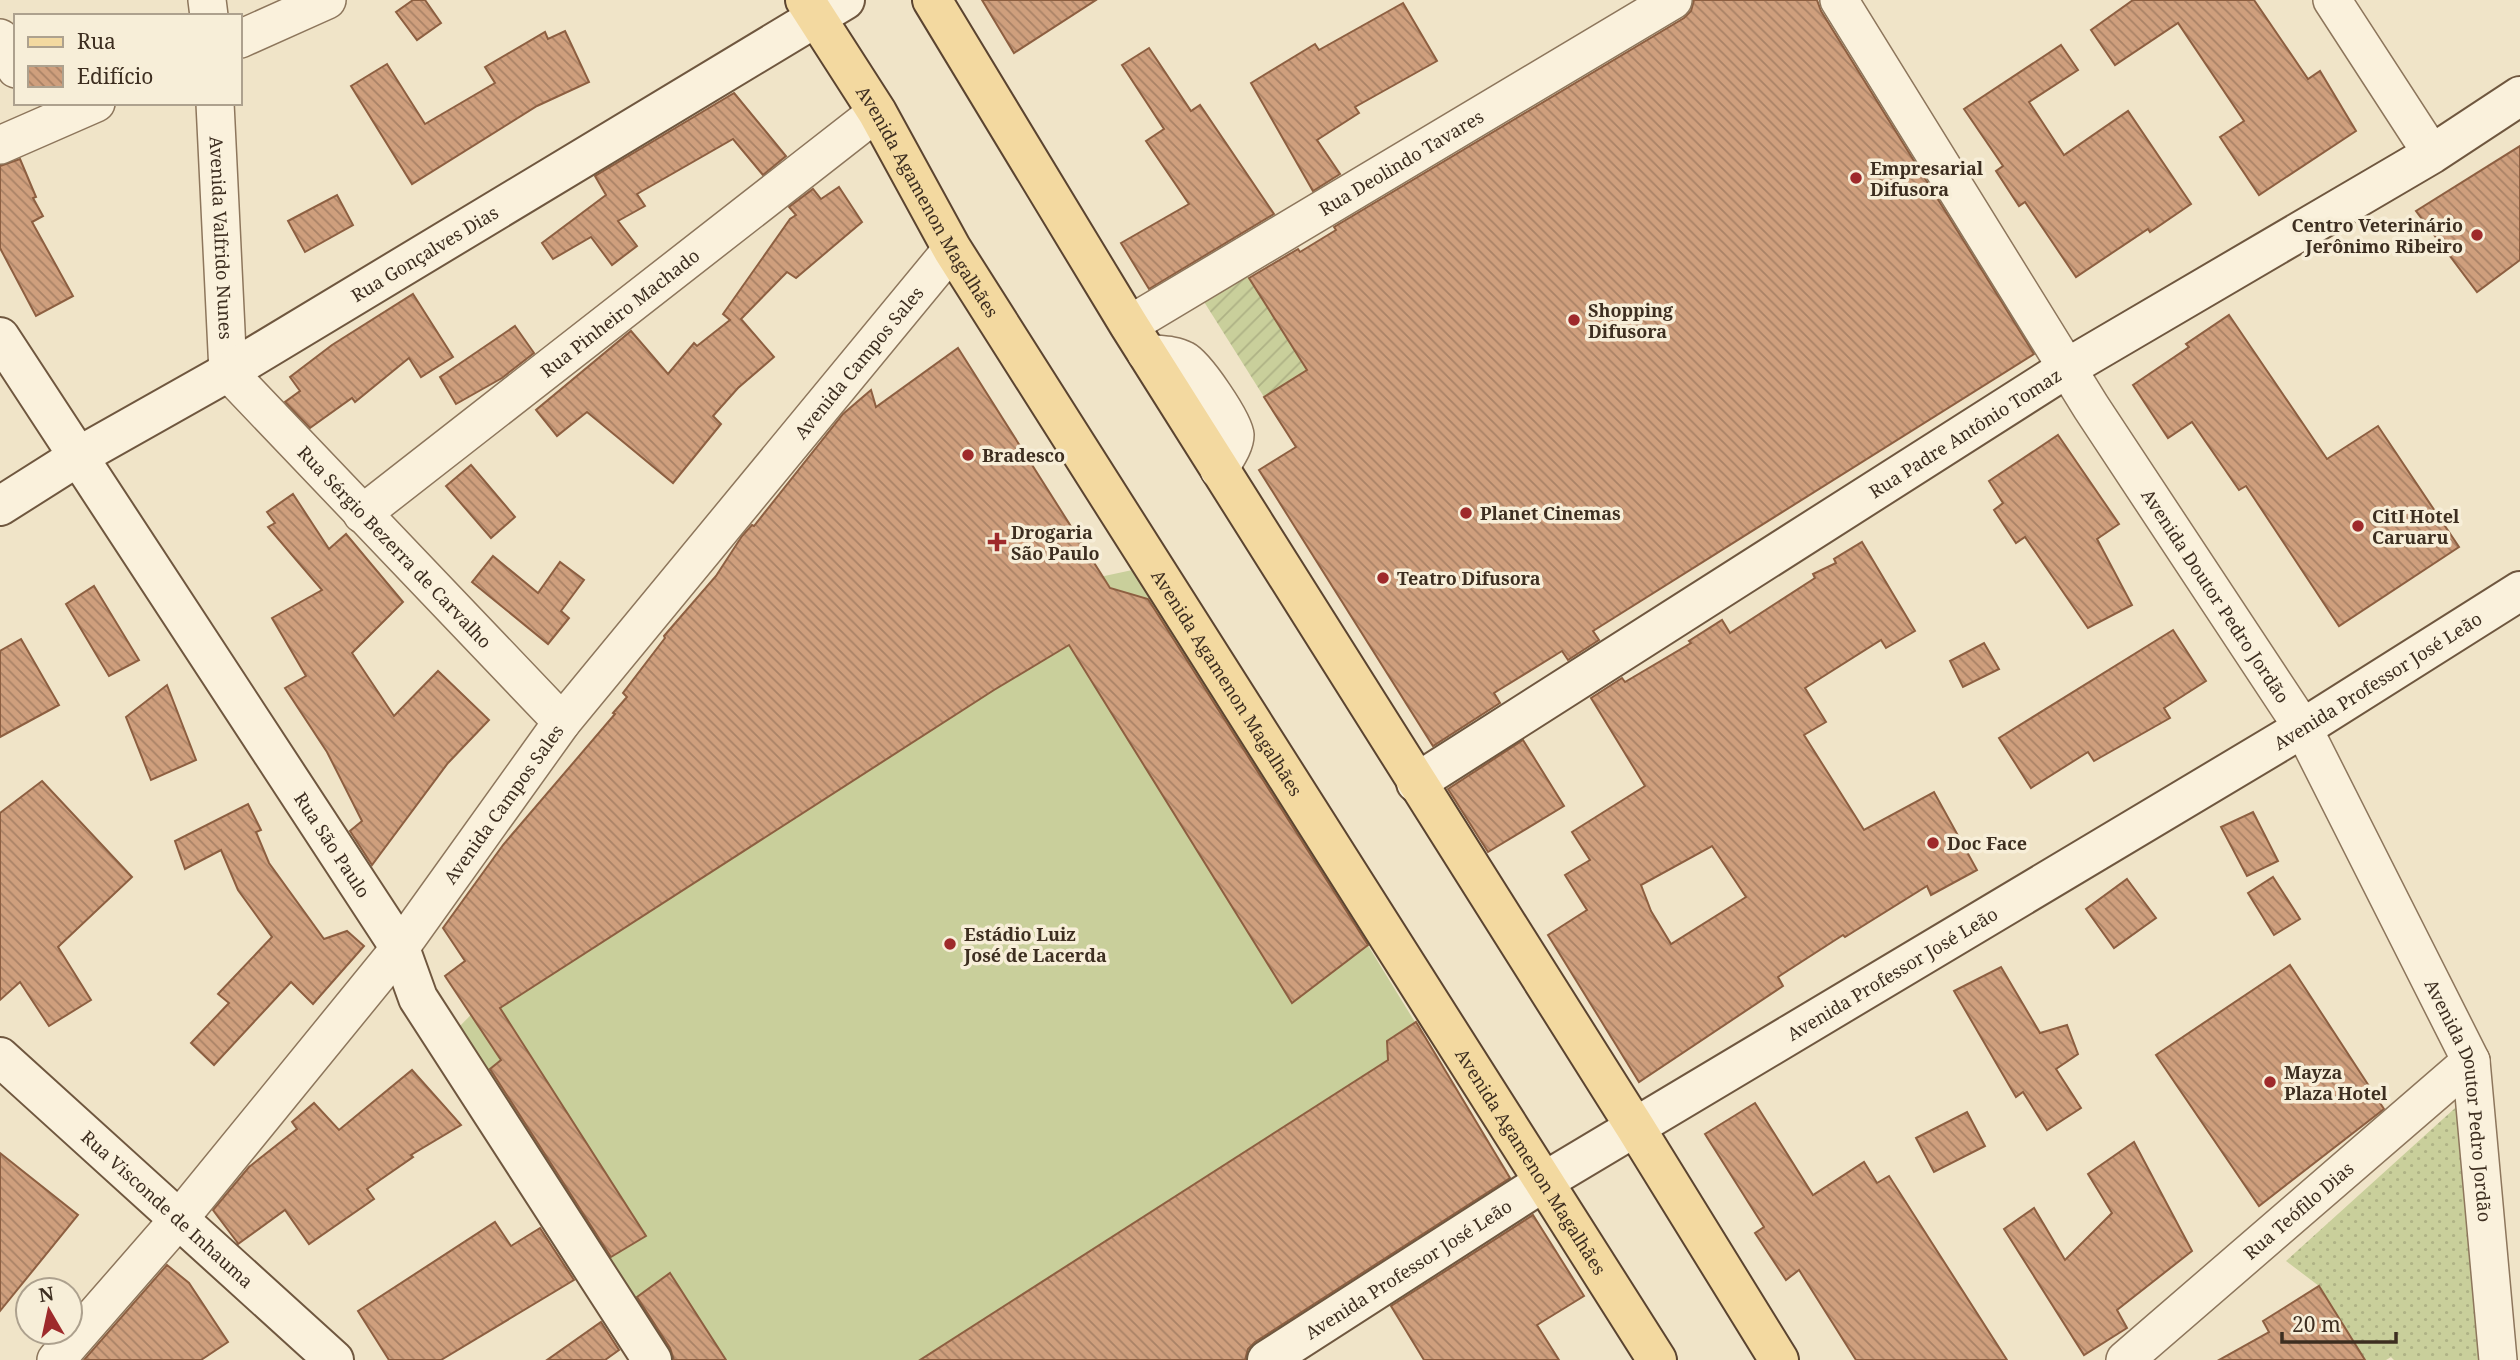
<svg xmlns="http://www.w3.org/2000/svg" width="2520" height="1360" viewBox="0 0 2520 1360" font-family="'Noto Serif',serif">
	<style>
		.grass { fill: url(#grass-dots) }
		.garden { fill: url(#garden-furrows) }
		.pitch { fill: #c9cf9b }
		.building { fill: url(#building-back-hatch); stroke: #8d5f41; stroke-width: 2; fill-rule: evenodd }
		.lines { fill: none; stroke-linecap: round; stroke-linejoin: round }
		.street-casing { stroke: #8d765c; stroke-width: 40 }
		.secondary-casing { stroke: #6f573f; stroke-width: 42 }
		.primary-casing { stroke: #5b4430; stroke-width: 42 }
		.street { stroke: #faf1dc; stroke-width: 37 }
		.secondary { stroke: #faf1dc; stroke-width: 38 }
		.primary { stroke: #f3d9a0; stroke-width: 38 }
		.poi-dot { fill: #9e2a2b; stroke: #f7eed8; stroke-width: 2.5 }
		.labels { text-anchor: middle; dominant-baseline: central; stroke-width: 7; stroke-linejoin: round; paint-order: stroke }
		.street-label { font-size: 18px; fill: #3d2e20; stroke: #f7eed8 }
		.poi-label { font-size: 18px; font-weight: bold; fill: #3d2e20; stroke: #f7eed8; text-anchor: start }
	</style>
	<defs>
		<pattern id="grass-dots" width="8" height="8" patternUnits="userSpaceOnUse" patternTransform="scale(1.75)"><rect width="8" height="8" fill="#c9cf9b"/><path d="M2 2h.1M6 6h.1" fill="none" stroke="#aeb285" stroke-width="1.8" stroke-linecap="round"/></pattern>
		<pattern id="garden-furrows" width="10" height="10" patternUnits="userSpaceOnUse" patternTransform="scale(1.75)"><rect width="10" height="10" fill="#c9cf9b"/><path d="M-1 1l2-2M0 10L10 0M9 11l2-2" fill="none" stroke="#aeb285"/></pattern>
		<pattern id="building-back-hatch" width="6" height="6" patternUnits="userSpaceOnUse" patternTransform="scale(1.75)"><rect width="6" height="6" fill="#cf9f7d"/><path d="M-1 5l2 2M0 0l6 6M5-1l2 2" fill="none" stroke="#a98266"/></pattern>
	</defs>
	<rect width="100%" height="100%" fill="#f0e4c8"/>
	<!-- grass -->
	<polygon class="grass" points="2464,1100 2487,1360 2394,1360 2391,1357 2386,1360 2365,1360 2319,1286 2286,1261"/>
	<!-- garden -->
	<polygon class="garden" points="1244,270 1307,370 1264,397 1201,297"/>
	<!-- pitch -->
	<polygon class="pitch" points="1137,569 1510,1177 1220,1360 669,1360 454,1032 849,631"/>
	<!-- building -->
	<g class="building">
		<polygon points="413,0 425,0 441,23 417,40 396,12"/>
		<polygon points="982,0 1096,0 1014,53"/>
		<polygon points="1694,0 1817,0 1821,11 2034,354 1593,631 1599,640 1568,660 1562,651 1494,693 1500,703 1433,746 1259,470 1296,447 1264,397 1307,370 1249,278 1298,249 1300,252 1336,230 1334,227 1684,18 1691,11"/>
		<polygon points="2133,0 2254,0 2308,79 2320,71 2356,131 2259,195 2220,137 2244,121 2178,23 2115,65 2091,30"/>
		<polygon points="1403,3 1437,61 1355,107 1359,113 1317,140 1340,174 1313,191 1251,83 1315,44 1319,50"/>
		<polygon points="565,31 589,82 537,106 412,184 351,86 387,64 425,124 495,83 485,67 545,32 548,39"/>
		<polygon points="2061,45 2078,70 2029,102 2064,155 2128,111 2191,204 2150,232 2148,229 2076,277 2025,202 2019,206 1996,171 2003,166 1964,109"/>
		<polygon points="1149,48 1191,111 1200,105 1274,214 1149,289 1121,243 1189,204 1146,141 1164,129 1122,65"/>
		<polygon points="734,93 786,156 763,175 733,139 637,194 645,206 618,221 637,246 612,265 591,237 553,259 542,243 606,195 595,176"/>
		<polygon points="2520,146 2520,260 2477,292 2416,211"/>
		<polygon points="20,159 36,197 33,198 43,216 32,222 73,296 36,316 0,248 0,166"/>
		<polygon points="839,187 862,222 796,278 787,272 741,319 774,357 738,388 713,416 721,424 673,483 587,412 557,436 536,410 631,331 668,374 694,343 697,346 730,320 723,314 790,219 796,215 789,207 813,189 821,199"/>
		<polygon points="337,195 353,225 305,252 288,221"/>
		<polygon points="413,294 453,357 421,377 409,358 355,402 352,398 310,428 285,402 300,391 290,377 332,345"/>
		<polygon points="2229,315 2327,459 2378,426 2459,547 2339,626 2246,486 2239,490 2192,422 2168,438 2133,385 2189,347 2186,344"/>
		<polygon points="515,326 534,353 502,378 456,404 440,377"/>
		<polygon points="958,348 1110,588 1148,599 1368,945 1292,1003 1069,645 994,690 500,1008 646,1236 611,1257 490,1069 501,1060 445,976 465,961 443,928 503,845 615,714 613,713 627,697 623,693 665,638 664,636 716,576 742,536 752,525 754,526 843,414 871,390 876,407"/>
		<polygon points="2058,435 2119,524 2097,539 2132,605 2088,628 2025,537 2016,543 1994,510 2003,503 1989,481"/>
		<polygon points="471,465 515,517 491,538 446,486"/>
		<polygon points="293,494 329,549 346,534 403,602 352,653 394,716 438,671 489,720 448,763 372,865 350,831 362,821 327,752 285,688 306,676 272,618 322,590 268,527 275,523 267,512"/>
		<path d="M1862,542L1915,631L1886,648L1881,640L1805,688L1826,722L1804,735L1864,830L1934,792L1977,870L1931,895L1927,886L1845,937L1843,935L1778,977L1783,986L1639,1082L1548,935L1587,910L1565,875L1590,860L1572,832L1645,786L1591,698L1622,678L1625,682L1691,643L1689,641L1722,620L1730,633L1815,578L1813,574L1836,563L1834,559ZM1712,846L1746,897L1671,944L1651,911L1641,885Z"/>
		<polygon points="493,556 538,593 560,562 584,580 561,611 569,618 548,644 472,582"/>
		<polygon points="94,586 139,660 109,676 66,604"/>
		<polygon points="2173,630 2206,681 2164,708 2170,718 2094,761 2088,752 2031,788 1999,738"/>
		<polygon points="21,639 59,705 0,737 0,651"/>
		<polygon points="1984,643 1999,669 1963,687 1950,661"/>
		<polygon points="167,685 196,760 151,780 126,717"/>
		<polygon points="1523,740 1564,806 1488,852 1448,789"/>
		<polygon points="42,781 132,877 58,947 91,1000 49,1026 20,982 0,1000 0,813"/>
		<polygon points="248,804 261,830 256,832 269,863 324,939 347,931 364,946 313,1004 291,982 214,1065 191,1043 229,1003 218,994 272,937 238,890 221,850 185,869 175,841"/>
		<polygon points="2253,812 2278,861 2247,876 2221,827"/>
		<polygon points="2273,877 2300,919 2274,935 2248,893"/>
		<polygon points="2127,879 2156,918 2114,948 2086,909"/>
		<polygon points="2290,965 2384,1109 2259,1206 2156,1055"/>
		<polygon points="2001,967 2040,1033 2067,1025 2078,1054 2056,1069 2081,1108 2047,1130 2023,1092 2016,1097 1954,991"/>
		<polygon points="1416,1022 1510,1178 1255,1342 1248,1349 1245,1360 920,1360 1388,1060 1387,1041"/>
		<polygon points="412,1070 461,1125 411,1155 413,1157 367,1189 374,1199 309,1244 285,1210 238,1244 237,1242 213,1210 249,1167 297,1129 292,1122 314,1103 339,1130"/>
		<polygon points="1755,1103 1813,1195 1864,1162 1877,1183 1889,1176 2007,1360 1856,1360 1799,1270 1786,1280 1755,1233 1764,1227 1705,1134"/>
		<polygon points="1967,1112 1985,1146 1934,1172 1916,1138"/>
		<polygon points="2134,1142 2192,1251 2117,1310 2127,1328 2084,1355 2004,1229 2034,1208 2065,1260 2112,1213 2088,1174"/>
		<polygon points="0,1153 78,1215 0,1311"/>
		<polygon points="1533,1215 1584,1296 1537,1325 1559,1360 1424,1360 1391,1306"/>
		<polygon points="495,1222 511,1246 540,1228 574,1280 441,1360 389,1360 358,1311"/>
		<polygon points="167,1265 189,1283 228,1342 201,1360 84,1360"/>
		<polygon points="670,1273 726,1360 674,1360 670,1348 637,1297"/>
		<polygon points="2319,1286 2365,1360 2219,1360 2269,1332 2263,1321"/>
		<polygon points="601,1322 619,1350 605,1360 547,1360"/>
	</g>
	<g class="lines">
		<!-- street casing -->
		<g class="street-casing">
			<g id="street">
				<polyline points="207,0 209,16"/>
				<path id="s1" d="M1839,0L2091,407L2303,728L2471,1061L2498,1360"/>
				<polyline points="2332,0 2432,154"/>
				<polyline points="0,38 16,69"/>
				<polyline points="240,39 327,0"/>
				<path id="s2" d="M215,103L228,372L562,722"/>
				<polyline points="0,145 96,103"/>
				<path id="s3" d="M1129,325L1673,0"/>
				<path d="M1146,353C1158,355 1173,354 1184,360C1196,366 1234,422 1235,435C1235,446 1224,460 1219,470"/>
				<path id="s4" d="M362,514L877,112"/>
				<path id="s5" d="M56,1360L179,1219L400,948L562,722L952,249"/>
				<path id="s6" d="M2125,1360L2471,1061"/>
			</g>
		</g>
		<!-- secondary casing -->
		<g class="secondary-casing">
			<g id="secondary">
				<path id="s7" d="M0,337L400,948L418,998L652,1360"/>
				<path id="s8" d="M0,506L79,456L228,372L845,0"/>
				<path id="s9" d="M1416,783L2067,368L2432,154L2520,96"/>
				<path id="s10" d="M0,1057L334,1360"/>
				<path id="s11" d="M1267,1360L1545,1181L2303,728L2520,591"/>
			</g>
		</g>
		<!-- primary casing -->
		<g class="primary-casing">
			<g id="primary">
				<path id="s12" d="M805,0L877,112L952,249L1657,1360"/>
				<polyline points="932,0 1129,325 1635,1127 1779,1360"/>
			</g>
		</g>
		<!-- street -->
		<use href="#street" class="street"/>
		<!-- secondary -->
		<use href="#secondary" class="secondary"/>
		<!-- primary -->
		<use href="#primary" class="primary"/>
	</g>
	<!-- markers -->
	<g class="poi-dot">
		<circle cx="1856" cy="178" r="7"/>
		<circle cx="2477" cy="235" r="7"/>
		<circle cx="1574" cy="320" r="7"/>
		<circle cx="968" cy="455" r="7"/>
		<circle cx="1466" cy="513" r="7"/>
		<circle cx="2358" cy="526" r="7"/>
		<path d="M993.5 531.5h7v7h7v7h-7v7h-7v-7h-7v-7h7z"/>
		<circle cx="1383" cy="578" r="7"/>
		<circle cx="1933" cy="843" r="7"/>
		<circle cx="950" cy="944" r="7"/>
		<circle cx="2270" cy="1082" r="7"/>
	</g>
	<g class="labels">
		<!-- street labels -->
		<g class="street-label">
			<text stroke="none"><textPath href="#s3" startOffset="317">Rua Deolindo Tavares</textPath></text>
			<text stroke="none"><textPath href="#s12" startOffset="236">Avenida Agamenon Magalhães</textPath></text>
			<text stroke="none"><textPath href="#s2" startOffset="135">Avenida Valfrido Nunes</textPath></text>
			<text stroke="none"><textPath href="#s8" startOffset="494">Rua Gonçalves Dias</textPath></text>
			<text stroke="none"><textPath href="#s4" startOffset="327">Rua Pinheiro Machado</textPath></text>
			<text stroke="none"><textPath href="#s5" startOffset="1281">Avenida Campos Sales</textPath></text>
			<text stroke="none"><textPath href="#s9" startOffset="651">Rua Padre Antônio Tomaz</textPath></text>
			<text stroke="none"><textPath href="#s2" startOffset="511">Rua Sérgio Bezerra de Carvalho</textPath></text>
			<text stroke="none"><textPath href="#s1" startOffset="705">Avenida Doutor Pedro Jordão</textPath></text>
			<text stroke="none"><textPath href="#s11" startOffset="1302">Avenida Professor José Leão</textPath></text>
			<text stroke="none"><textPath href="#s12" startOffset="803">Avenida Agamenon Magalhães</textPath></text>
			<text stroke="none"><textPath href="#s5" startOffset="714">Avenida Campos Sales</textPath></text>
			<text stroke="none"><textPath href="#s7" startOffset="607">Rua São Paulo</textPath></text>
			<text stroke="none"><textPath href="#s11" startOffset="735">Avenida Professor José Leão</textPath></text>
			<text stroke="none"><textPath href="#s1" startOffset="1272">Avenida Doutor Pedro Jordão</textPath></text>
			<text stroke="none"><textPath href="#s12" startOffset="1370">Avenida Agamenon Magalhães</textPath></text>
			<text stroke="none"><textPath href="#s10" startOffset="226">Rua Visconde de Inhauma</textPath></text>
			<text stroke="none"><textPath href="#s6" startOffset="229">Rua Teófilo Dias</textPath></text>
			<text stroke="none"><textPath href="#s11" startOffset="168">Avenida Professor José Leão</textPath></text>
		</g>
		<!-- poi labels -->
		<g class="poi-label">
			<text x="1870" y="168">Empresarial<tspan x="1870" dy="21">Difusora</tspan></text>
			<text x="2463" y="225" text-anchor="end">Centro Veterinário<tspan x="2463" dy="21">Jerônimo Ribeiro</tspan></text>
			<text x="1588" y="310">Shopping<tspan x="1588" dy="21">Difusora</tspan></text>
			<text x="982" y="455">Bradesco</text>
			<text x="1480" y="513">Planet Cinemas</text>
			<text x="2372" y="516">CitI Hotel<tspan x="2372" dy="21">Caruaru</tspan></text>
			<text x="1011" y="532">Drogaria<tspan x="1011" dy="21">São Paulo</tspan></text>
			<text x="1397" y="578">Teatro Difusora</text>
			<text x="1947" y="843">Doc Face</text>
			<text x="964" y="934">Estádio Luiz<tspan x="964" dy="21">José de Lacerda</tspan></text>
			<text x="2284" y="1072">Mayza<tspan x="2284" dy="21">Plaza Hotel</tspan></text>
		</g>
	</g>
	<!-- legend -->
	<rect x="14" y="14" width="228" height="91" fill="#f7eed8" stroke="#ada18e" stroke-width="2"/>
	<rect x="28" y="37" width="35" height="10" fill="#f3d9a0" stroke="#ada18e" stroke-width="2"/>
	<text x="77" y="49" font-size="21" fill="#3d2e20">Rua</text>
	<rect x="28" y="66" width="35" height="21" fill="url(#building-back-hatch)" stroke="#ada18e" stroke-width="2"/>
	<text x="77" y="84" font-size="21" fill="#3d2e20">Edifício</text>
	<!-- north arrow -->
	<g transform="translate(49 1311) rotate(351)"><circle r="33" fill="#f7eed8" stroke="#ada18e" stroke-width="2"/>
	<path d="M0-5L12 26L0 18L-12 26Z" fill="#9e2a2b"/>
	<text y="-10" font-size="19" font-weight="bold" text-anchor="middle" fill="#3d2e20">N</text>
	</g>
	<!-- scale -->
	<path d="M2282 1332v10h114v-10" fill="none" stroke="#3d2e20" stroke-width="3.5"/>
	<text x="2292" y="1332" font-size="21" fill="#3d2e20" stroke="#f7eed8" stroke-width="5" paint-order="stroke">20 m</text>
</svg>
